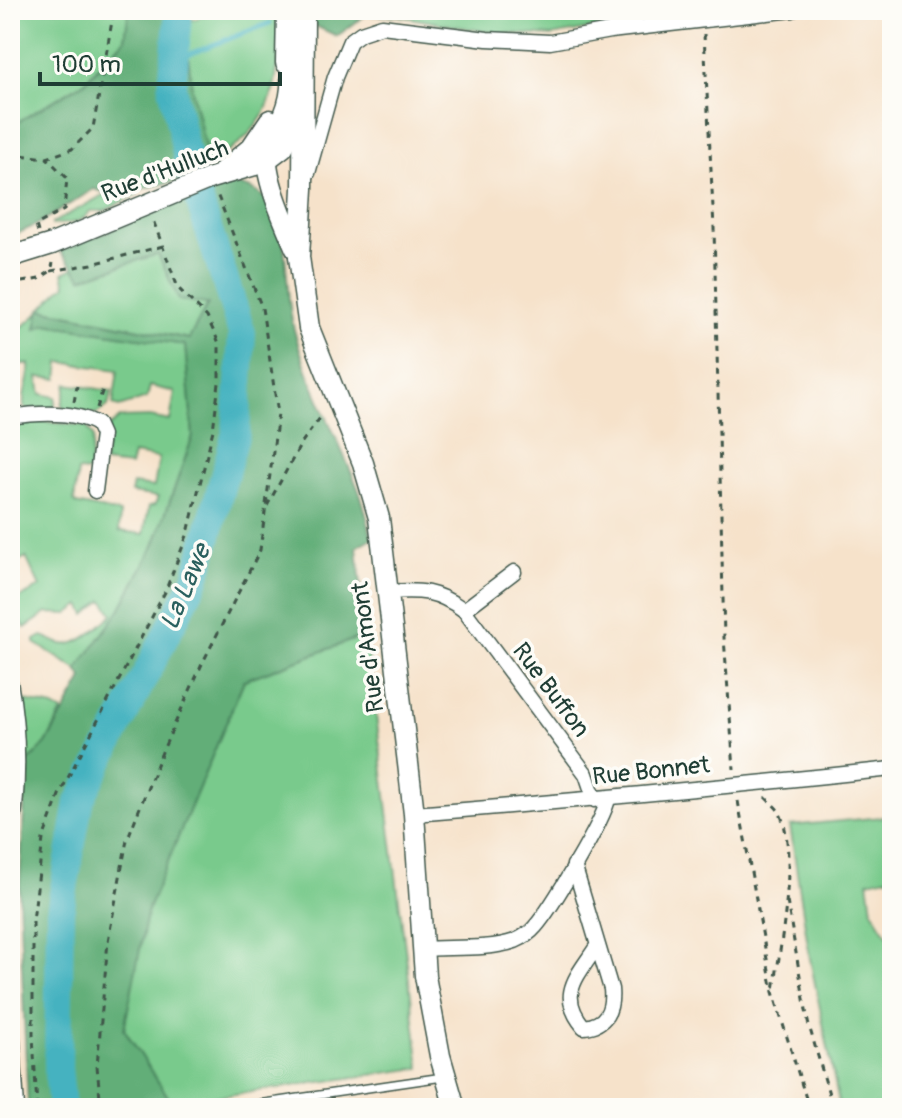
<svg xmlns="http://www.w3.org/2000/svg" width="902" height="1118" viewBox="0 0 902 1118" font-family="Pangolin,sans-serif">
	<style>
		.green { fill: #79ca8c; stroke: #4c8460; stroke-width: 2 }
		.forest { fill: #62ae78; stroke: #407656; stroke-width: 2 }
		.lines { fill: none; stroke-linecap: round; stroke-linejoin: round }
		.stream { stroke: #44b2c0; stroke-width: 5 }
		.river { stroke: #44b2c0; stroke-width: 28 }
		.lane-casing { stroke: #3f564a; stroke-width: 10 }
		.street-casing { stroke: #3f564a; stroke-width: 17 }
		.secondary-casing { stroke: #3f564a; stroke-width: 23 }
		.path { stroke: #3f564a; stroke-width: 3; stroke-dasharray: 6 6; stroke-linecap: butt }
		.lane { stroke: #fff; stroke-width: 7 }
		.street { stroke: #fff; stroke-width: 14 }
		.secondary { stroke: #fff; stroke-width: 20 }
		.labels { text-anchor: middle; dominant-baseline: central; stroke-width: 7; stroke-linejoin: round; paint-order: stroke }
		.street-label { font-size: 24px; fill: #1f3d34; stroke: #fdfcf7 }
		.water-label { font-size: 26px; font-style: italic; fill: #2a605e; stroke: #fdfcf7 }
	</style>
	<rect width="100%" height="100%" fill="#fdfcf7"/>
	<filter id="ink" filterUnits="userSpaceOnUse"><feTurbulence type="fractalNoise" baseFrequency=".0125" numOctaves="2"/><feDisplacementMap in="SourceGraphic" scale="16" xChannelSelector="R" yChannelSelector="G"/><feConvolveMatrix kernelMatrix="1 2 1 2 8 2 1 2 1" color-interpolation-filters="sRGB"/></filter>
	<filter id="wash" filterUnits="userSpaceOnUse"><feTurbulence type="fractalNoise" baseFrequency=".006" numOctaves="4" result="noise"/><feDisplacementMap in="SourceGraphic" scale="32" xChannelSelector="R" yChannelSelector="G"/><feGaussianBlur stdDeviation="1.8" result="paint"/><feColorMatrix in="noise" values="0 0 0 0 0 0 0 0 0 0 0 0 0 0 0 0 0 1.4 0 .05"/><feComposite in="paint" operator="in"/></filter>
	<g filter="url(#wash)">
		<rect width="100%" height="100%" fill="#f6e2ca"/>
		<!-- green -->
		<g class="green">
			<polygon points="10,10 129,10 125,39 84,82 21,120 10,131"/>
			<path d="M219,10H278C281,83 277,125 209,164C200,122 180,63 190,21Z"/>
			<polygon points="404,10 606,10 605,26 552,36 488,32 399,16"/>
			<path d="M135,190L138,194L104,211H90C82,225 65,223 52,225V223L109,192Z"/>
			<path d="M158,254L179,300L208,303L189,339L41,309L36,328L46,324L185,345L193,436L154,546L120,610L77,670L35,643V640L42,636C49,638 54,642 61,644C79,648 101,625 113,614L103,600L86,615L81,605L68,614L47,613L25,628L20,620L10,624V603L40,587L26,557L10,565V425L39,421L86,426L93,437L89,472L78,471L74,501L76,504L120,513L119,531L144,534L149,506L155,505L158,497L131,493L133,484L154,487L159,458L133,454L130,466L104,463L109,427L120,418L150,417L170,421L175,392L150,386L147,398L119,407L113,405L118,370L60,362L58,379L38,377L41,394L56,397L55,405L51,408L27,409L24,407C22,390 31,381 29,364H10V293L15,330C36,322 48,297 66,285L63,273L73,268L82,277Z"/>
			<polygon points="67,384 112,391 108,406 96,414 65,409 62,405"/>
			<polygon points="366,635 420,1068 172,1103 124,1029 144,918 244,680"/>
			<polygon points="21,700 53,707 62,712 46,744 24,766"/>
			<polygon points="892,816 892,876 868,881 872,910 892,942 892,1108 840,1108 810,959 790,826"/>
		</g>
		<!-- forest -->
		<g class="forest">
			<polygon points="129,10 193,10 186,36 192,89 209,164 173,182 112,195 94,189 36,225 10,237 10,131 21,120 85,82 125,39"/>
			<polygon points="313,10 404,10 399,16 366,15 337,36 311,24"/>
			<path d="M226,183C243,185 264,191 272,208C292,247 283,292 295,333C310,388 338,438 359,491C365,506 368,523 372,538L357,547L366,635L244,680L148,909L124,1029L172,1103L190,1101L195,1108H28L19,898L25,794L24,766L46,744L83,679L77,670L120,610L154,546L193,436L185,345L46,324L36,329L40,309L189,339L208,304L179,300L158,254L82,278L60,251Z"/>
		</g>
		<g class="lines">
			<!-- stream -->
			<polyline class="stream" points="176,59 270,23"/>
			<!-- river -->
			<polyline class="river" points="62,1108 58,1068 60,912 79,802 196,578 236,433 242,333 190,172 172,86 179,10"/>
		</g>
	</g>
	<g filter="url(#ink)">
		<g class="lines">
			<!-- lane casing -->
			<g class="lane-casing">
				<polyline id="lane" points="244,1106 443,1077"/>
			</g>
			<!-- street casing -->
			<g class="street-casing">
				<g id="street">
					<polyline points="308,173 335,77 350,41 361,33 382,26 487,39 550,42 610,31 793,10"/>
					<path d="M10,417C36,413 73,410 97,424L102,435L95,491"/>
					<path d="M388,592C421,590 436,590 464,610L586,774L595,800"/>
					<polyline points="464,610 514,572"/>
					<path d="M10,682C20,736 19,792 10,845"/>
					<path d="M414,814C574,801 733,786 892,769"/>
					<path d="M574,865L611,989C613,1010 606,1025 584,1027C556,994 578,976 597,946"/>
					<path d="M423,949C450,947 490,950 515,941C522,938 530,933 535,927C551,909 604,820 608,799"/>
					<polyline points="10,996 17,1108"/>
				</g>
			</g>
			<!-- secondary casing -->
			<g class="secondary-casing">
				<g id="secondary">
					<polyline points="304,10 303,189 299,257 309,328 363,463 379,518 414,814 425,976 440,1056 455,1108"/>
					<path d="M287,51C294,77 293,99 280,124C275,133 269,142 267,152C264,178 286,225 296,249"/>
					<polyline points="286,63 287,10"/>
					<polyline points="224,170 251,148 270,120"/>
					<polyline points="10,257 52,244 211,178 262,163 283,147 299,114"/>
				</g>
			</g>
			<!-- path -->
			<g class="path">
				<polyline points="704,34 714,228 724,638 734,769"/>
				<polyline points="10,154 47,158 72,149 93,128 114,10"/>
				<polyline points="38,232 36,225 64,210 67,178 47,158"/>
				<polyline points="51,271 92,264 163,246"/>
				<polyline points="10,284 39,279 51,271 53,263"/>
				<polyline points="74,402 77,386"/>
				<polyline points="97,408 104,385"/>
				<polyline points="267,506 302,442 323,414"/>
				<path d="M765,797C769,801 775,806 778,810C800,845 780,949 774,990"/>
				<polyline points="738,801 773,992 809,1108"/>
				<polyline points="787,901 808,1022 833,1108"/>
				<polyline points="37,1108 33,1035 33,921 43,839 59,795 165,592 188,533 213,430 219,383 219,343 207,317 178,288 153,220"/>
				<polyline points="101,1108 97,1066 108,941 127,840 162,752 202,664 260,550 278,414 262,308 217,194"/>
			</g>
			<!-- lane -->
			<use href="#lane" class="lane"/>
			<!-- street -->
			<use href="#street" class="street"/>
			<!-- secondary -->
			<use href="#secondary" class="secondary"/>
		</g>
	</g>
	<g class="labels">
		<!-- street labels -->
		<g class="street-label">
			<text transform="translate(165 171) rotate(-21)">Rue d'Hulluch</text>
			<text transform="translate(368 647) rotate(-97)">Rue d'Amont</text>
			<text transform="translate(551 690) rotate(53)">Rue Buffon</text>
			<text transform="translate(651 771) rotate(-6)">Rue Bonnet</text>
		</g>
		<!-- water labels -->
		<g class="water-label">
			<text transform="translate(186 587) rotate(-67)">La Lawe</text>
		</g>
	</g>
	<!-- margin -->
	<rect width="902" height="1118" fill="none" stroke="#fdfcf7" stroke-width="40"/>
	<!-- scale -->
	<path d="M40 72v12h240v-12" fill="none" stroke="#1f3d34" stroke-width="4"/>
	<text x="52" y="72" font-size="24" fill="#1f3d34" stroke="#fdfcf7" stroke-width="6" paint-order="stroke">100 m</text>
</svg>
